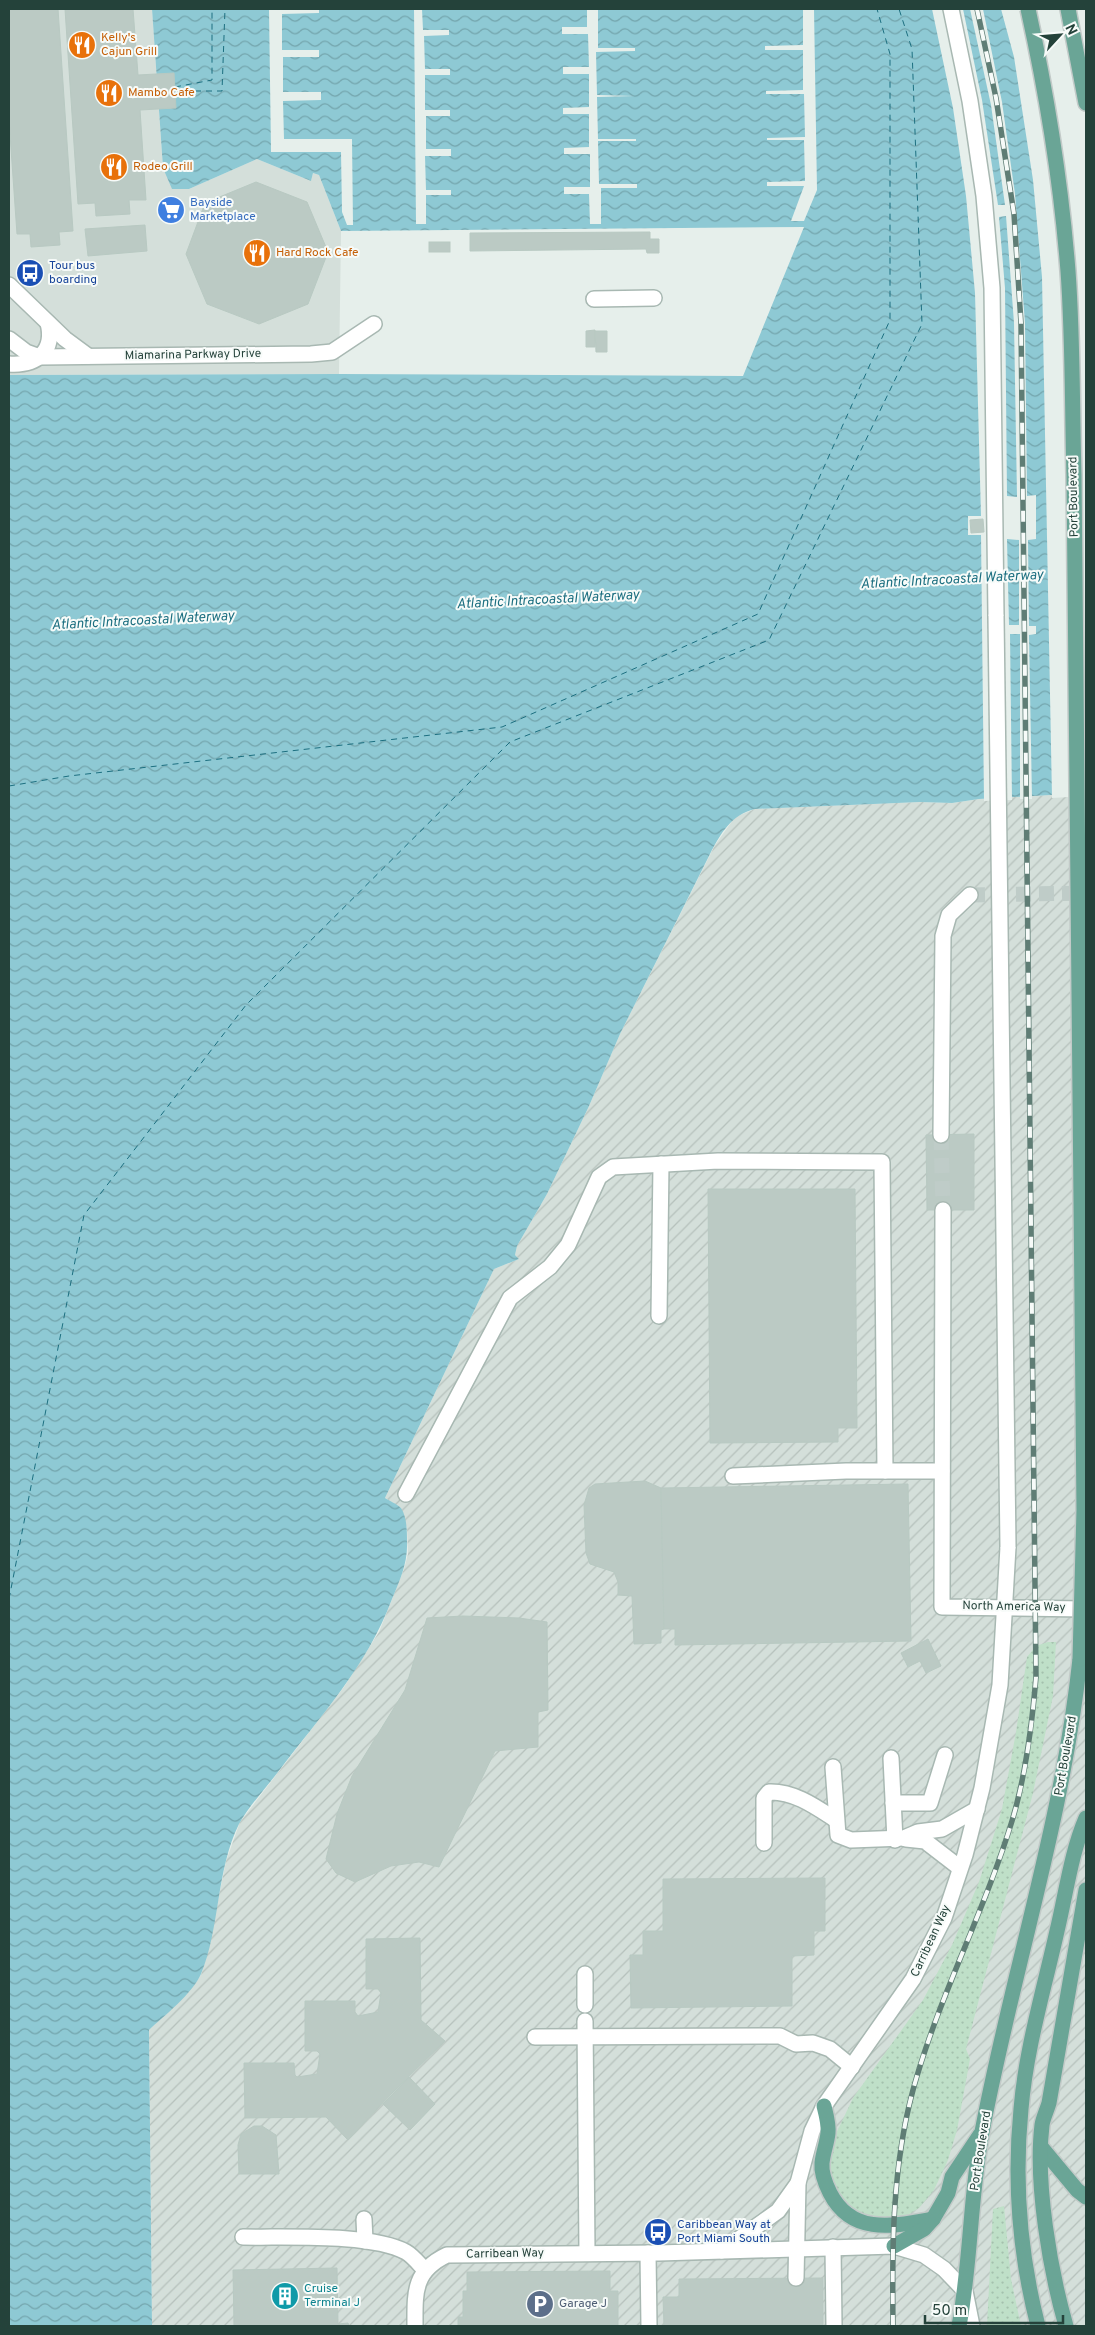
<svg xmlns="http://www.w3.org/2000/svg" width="1095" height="2335" viewBox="0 0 1095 2335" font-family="Overpass,sans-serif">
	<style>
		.built { fill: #d4dfda }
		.industrial { fill: url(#industrial-furrows) }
		.grass { fill: url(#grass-dots) }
		.water { fill: url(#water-waves) }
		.pier { fill: #e6efeb; fill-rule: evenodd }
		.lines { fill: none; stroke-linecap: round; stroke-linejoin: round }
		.ferry { stroke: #1c6f80; stroke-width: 1; stroke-dasharray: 6 5; stroke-linecap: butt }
		.building { fill: #bbcac4; stroke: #b8c9c2 }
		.minor-tunnel { stroke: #bfccc8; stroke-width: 15; stroke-dasharray: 15 8; stroke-linecap: butt }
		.minor-casing { stroke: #a8b8b2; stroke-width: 18 }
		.major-casing { stroke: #c2cac8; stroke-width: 18 }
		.minor { stroke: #fff; stroke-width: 15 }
		.major { stroke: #6aa596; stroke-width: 15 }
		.rail-casing { stroke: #5f7d75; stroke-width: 5.5 }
		.rail { stroke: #f7fbf9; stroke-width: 4; stroke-dasharray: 11; stroke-linecap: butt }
		.minor-bridge-casing { stroke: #a8b8b2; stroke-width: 18; stroke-linecap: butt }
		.major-bridge-casing { stroke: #c2cac8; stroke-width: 18; stroke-linecap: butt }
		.minor-bridge { stroke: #fff; stroke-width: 15 }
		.major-bridge { stroke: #6aa596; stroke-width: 15 }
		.labels { text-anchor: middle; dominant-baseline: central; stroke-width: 4; stroke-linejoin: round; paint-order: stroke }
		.food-label { font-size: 12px; fill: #c56008; stroke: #f7fbf9; text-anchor: start }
		.shop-label { font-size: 12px; fill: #366cbe; stroke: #f7fbf9; text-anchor: start }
		.transit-label { font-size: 12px; fill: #164399; stroke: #f7fbf9; text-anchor: start }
		.street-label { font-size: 12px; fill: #24423a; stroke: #f7fbf9 }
		.culture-label { font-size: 12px; fill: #0d838f; stroke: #f7fbf9; text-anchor: start }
		.service-label { font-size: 12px; fill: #4e5e75; stroke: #f7fbf9; text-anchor: start }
		.water-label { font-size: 14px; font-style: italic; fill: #1c6f80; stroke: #f7fbf9 }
	</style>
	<defs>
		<pattern id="industrial-furrows" width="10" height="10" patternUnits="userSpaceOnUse" patternTransform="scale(1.25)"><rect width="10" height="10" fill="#d4dfda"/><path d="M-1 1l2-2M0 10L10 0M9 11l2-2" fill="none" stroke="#b6c1bc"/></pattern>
		<pattern id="grass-dots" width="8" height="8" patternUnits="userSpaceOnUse" patternTransform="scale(1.25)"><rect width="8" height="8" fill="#bfe0c8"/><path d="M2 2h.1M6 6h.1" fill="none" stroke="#a4c1ad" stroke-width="1.8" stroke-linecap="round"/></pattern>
		<pattern id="water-waves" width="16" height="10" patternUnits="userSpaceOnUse" patternTransform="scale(1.25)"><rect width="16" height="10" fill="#8ec9d4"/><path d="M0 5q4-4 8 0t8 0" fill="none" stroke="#74a5ad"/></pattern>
	</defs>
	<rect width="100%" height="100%" fill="#e6efeb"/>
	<!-- built -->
	<polygon class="built" points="9,9 152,9 163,168 189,189 257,159 311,181 313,173 319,175 341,231 339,374 9,375"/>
	<!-- industrial -->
	<polygon class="industrial" points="1086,793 1086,2326 152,2326 149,2030 195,1984 201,1975 207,1955 226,1861 240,1822 344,1687 379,1632 404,1569 408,1554 407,1528 400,1507 385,1498 494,1269 519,1259 515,1255 517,1246 547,1194 589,1106 620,1034 715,845 735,817 755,809 920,802 952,803 979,799"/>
	<!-- grass -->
	<g class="grass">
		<polygon points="1048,1642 1056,1642 1053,1696 1033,1793 966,2049 970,2059 957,2130 948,2160 934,2190 919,2208 906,2216 894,2219 859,2216 839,2197 829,2175 833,2140 853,2098 923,2000 952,1945 979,1882 1002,1809 1016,1732 1027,1657 1036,1646"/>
		<polygon points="1004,2206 1011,2279 1021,2326 987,2326 993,2209"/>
	</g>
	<!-- water -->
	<path class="water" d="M152,9H1086V793L979,799L952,803L920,802L755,809C731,815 721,833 710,854L620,1034L589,1106L547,1194L517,1246L515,1255L519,1259L494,1269L385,1498C390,1501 397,1504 401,1508C407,1517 407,1531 407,1541C408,1563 400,1580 392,1599C366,1668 321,1715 278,1772C265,1789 249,1806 239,1824C216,1870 220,1929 201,1974C193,1993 164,2016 149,2030L152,2326H9V375L339,374L743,376L804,227L341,231L319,175L313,173L311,181L257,159L189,189H172L163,168Z"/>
	<!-- pier -->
	<g class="pier">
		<polygon points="269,9 319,9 319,13 282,14 282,50 319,50 319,57 283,57 283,92 321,92 321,100 283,101 284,139 352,139 353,225 347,225 342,212 341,152 271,152"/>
		<polygon points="414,9 422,9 423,30 449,30 449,35 424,36 425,69 450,69 450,75 425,75 425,110 450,110 450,116 426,116 426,149 451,149 451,156 425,156 426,190 451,190 451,195 426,195 426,224 416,224"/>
		<polygon points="587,9 598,9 598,48 635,48 635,51 596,52 597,95 635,96 597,97 598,139 636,139 636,141 598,141 599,184 637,184 637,188 601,188 601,224 590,224 589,194 564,194 564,187 590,187 590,154 564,154 564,148 589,147 589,114 563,114 563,108 589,107 589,74 563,74 563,67 589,67 588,34 562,34 562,27 587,27"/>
		<polygon points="803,9 814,9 817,190 804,221 791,221 804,186 767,186 767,182 805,181 804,140 767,140 767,138 805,137 804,94 766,94 766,91 803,90 803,50 765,50 765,46 803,45"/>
		<path d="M932,9H963L982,100L998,205H1005L991,105L970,9H983L1002,102L1015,194L1025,323L1027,496L1036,495V539L1028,540L1029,626H1036V634L1029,635L1032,799H1020V634H1010L1012,800L984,801L981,535H968V516H981L975,293L966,196L953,108ZM1006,216L1014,323L1017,497L1007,496L1005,288L999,217ZM1007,539L1019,540V625H1009Z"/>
		<polygon points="1001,9 1086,9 1086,796 1052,798 1042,277 1033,180 1014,57"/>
	</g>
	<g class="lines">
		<!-- ferry -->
		<g class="ferry">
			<polyline points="175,87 212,80 212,9"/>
			<polyline points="173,91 222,91 225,9"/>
			<polyline points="9,786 69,776 502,727 758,614 890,320 890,54 877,9"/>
			<polyline points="9,1599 84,1215 246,1005 510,742 769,640 922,324 912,49 899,9"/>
		</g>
	</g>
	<!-- building -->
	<g class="building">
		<polygon points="9,9 58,9 73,231 59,232 60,245 31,247 30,234 17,234 9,120"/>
		<polygon points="65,9 133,9 138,75 174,73 176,108 140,110 146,200 129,200 130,214 96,216 95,203 78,204"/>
		<polygon points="256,182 307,202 328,252 308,304 259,324 207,304 186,254 205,203"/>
		<polygon points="145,225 147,251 88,256 85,229"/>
		<polygon points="650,232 650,239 659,239 659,253 647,253 646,249 470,251 470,233"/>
		<rect x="429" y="242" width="21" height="10"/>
		<polygon points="595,330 595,347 586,347 586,331"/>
		<polygon points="595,331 607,331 607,352 596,352"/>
		<polygon points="983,519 984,532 971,533 970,520"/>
		<polygon points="974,1134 974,1210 927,1210 926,1135"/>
		<polygon points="708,1189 855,1189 857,1428 838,1428 838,1442 710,1443"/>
		<polygon points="645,1481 661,1488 664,1629 661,1630 661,1643 634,1644 632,1596 618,1595 618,1582 614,1572 590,1564 586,1553 584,1505 589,1488 595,1484"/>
		<polygon points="908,1484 911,1641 675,1645 675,1629 664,1629 661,1488"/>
		<polygon points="463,1616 519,1618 547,1622 548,1710 538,1712 538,1747 495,1751 439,1867 419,1862 391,1866 355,1882 336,1873 326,1859 337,1814 352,1776 405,1690 427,1618"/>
		<polygon points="928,1639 941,1666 926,1673 920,1661 908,1667 901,1653"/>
		<polygon points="825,1878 825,1931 814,1931 814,1955 792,1956 792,2006 631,2008 630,1955 643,1955 643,1931 663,1931 663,1879"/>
		<polygon points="420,1938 421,2020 445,2041 392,2093 348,2140 326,2117 245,2118 244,2063 294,2063 295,2075 297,2077 317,2074 320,2054 317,2051 305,2051 305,2001 355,2001 355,2012 358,2016 378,2012 381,1993 378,1989 366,1989 366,1939"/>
		<polygon points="409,2077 435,2104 410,2130 383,2104"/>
		<polygon points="254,2126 262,2126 276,2135 279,2174 239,2174 238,2145 241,2134"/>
		<polygon points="337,2268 338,2324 348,2323 349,2326 234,2326 233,2270"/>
		<polygon points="610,2271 610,2291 618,2291 618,2326 458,2326 458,2317 463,2317 463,2291 467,2291 467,2272"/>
		<polygon points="823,2278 823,2326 664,2326 663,2297 679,2297 679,2279"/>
	</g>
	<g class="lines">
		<!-- minor-tunnel -->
		<g class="minor-tunnel">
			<polyline points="970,895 1086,893"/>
			<polyline points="941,1135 943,1210"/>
		</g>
		<!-- minor casing -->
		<g class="minor-casing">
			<g id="minor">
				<polyline points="951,9 970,101 984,196 992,288 996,616"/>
				<polyline points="9,285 65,339 88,356"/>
				<polyline points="594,299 654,298"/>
				<polyline points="9,339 26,352 40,357 311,354 332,352 374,324"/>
				<path d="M9,364C37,366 55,351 48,323"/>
				<polyline points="941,1135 943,936 949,915 970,895"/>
				<polyline points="943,1210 942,1607 1086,1609"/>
				<polyline points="659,1316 661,1164"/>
				<polyline points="733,1476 846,1471 942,1471"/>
				<polyline points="406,1494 510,1298 550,1267 568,1245 599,1177 613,1167 718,1161 882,1162 885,1471"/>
				<polyline points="891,1758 895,1840"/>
				<polyline points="833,1767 838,1835 851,1840 904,1838 918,1832 942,1829 977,1809"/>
				<polyline points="893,1803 930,1803 945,1755"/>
				<polyline points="906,1839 925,1841 960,1868"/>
				<path d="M764,1843V1798L769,1792C794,1791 816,1807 836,1820"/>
				<polyline points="585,1974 585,2005"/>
				<polyline points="585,2021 587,2252"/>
				<polyline points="535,2037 780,2036 796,2044 813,2043 830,2049 852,2067"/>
				<polyline points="364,2219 365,2241"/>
				<path d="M243,2237C284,2238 371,2233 406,2252C413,2256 419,2264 425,2270"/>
				<polyline points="833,2247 834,2326"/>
				<polyline points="722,2251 778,2211 798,2183"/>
				<polyline points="648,2253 649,2326"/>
				<polyline points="796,2278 798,2183 812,2131 824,2106 913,1979 944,1918 965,1855 982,1788 1000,1685 1008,1547"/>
				<path d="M415,2326C415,2293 413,2271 447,2255L659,2253L894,2246L924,2255L944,2269L965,2291L972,2326"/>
			</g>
		</g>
		<!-- major casing -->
		<g class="major-casing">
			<g id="major">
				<polyline points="1068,9 1086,103"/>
				<path d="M824,2106C826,2114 829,2125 828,2133C827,2143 823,2153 822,2163C821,2173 826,2185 830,2193C852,2236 894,2226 933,2219"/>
				<polyline points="1042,2148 1077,2190 1086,2197"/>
				<polyline points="894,2246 924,2229 933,2219 948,2193 952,2177 980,2135"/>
				<path d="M959,2326C971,2262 970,2196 982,2132C1012,1973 1063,1820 1080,1659"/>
				<path d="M1038,2326C1020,2256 1014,2180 1021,2109C1026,2049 1044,1989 1057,1931C1066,1894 1071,1853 1086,1818"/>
				<path d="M1066,2326C1050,2270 1035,2183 1042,2125C1043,2118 1047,2110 1049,2103L1086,1890"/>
			</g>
		</g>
		<!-- minor -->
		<use href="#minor" class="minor"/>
		<!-- major -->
		<use href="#major" class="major"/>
		<!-- rail casing -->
		<g class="rail-casing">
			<path id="rail" d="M893,2326C892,2247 892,2168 913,2090C938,1998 984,1913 1012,1821C1026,1775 1032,1725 1036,1677L1021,323L1014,214L996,98L977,9"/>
		</g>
		<!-- rail -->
		<use href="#rail" class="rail"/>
		<!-- minor-bridge casing -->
		<g class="minor-bridge-casing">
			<polyline id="minor-bridge" points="996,616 1008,1547"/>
		</g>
		<!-- major-bridge casing -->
		<g class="major-bridge-casing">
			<path id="major-bridge" d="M1028,9C1047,95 1061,182 1068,271C1073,339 1072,407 1074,475L1084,1510L1080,1659"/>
		</g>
		<!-- minor-bridge -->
		<use href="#minor-bridge" class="minor-bridge"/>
		<!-- major-bridge -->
		<use href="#major-bridge" class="major-bridge"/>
	</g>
	<!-- icons -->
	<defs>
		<g id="restaurant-disc" transform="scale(1.4375)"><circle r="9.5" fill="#e8710a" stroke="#f7fbf9"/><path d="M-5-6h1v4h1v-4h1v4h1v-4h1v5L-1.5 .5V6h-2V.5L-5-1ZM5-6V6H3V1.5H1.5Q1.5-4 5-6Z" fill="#fff"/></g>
		<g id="supermarket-disc" transform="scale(1.4375)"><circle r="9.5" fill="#3f7fe0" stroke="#f7fbf9"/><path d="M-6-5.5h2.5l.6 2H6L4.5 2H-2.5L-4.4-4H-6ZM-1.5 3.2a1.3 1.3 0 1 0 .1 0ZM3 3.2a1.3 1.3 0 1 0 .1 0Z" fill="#fff"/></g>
		<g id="bus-disc" transform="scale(1.4375)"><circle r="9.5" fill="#1a4fb4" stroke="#f7fbf9"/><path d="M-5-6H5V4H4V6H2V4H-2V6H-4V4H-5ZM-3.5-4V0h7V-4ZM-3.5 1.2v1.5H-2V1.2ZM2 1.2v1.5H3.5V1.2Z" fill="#fff"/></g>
		<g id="building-disc" transform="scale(1.4375)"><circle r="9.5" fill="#0f9aa8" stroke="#f7fbf9"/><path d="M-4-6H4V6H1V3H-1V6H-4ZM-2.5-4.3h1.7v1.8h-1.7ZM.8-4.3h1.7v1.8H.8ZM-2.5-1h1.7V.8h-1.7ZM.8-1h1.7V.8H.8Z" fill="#fff"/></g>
		<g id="parking-disc" transform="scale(1.4375)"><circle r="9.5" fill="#5c6f8a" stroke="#f7fbf9"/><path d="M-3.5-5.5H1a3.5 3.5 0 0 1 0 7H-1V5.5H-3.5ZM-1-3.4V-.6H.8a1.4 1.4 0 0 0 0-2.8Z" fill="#fff"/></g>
	</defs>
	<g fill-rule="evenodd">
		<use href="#restaurant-disc" x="82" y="45"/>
		<use href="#restaurant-disc" x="109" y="93"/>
		<use href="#restaurant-disc" x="114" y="167"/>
		<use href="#supermarket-disc" x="171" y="210"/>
		<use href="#restaurant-disc" x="257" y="253"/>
		<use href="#bus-disc" x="30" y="273"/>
		<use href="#bus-disc" x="658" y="2232"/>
		<use href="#building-disc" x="285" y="2296"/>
		<use href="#parking-disc" x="540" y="2304"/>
	</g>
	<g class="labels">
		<!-- food labels -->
		<g class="food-label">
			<text x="101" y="38">Kelly's<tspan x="101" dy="14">Cajun Grill</tspan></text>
			<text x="128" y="93">Mambo Cafe</text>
			<text x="133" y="167">Rodeo Grill</text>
			<text x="276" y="253">Hard Rock Cafe</text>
		</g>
		<!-- shop labels -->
		<g class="shop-label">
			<text x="190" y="203">Bayside<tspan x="190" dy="14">Marketplace</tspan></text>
		</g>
		<!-- transit labels -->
		<g class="transit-label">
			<text x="49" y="266">Tour bus<tspan x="49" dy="14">boarding</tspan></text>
			<text x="677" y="2225">Caribbean Way at<tspan x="677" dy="14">Port Miami South</tspan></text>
		</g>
		<!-- street labels -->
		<g class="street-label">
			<text transform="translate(193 355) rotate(-1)">Miamarina Parkway Drive</text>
			<text transform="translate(1074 497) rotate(-91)">Port Boulevard</text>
			<text transform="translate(1014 1607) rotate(1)">North America Way</text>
			<text transform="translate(1066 1756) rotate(-80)">Port Boulevard</text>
			<text transform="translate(931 1941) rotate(-65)">Carribean Way</text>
			<text transform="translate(981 2151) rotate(-81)">Port Boulevard</text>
			<text transform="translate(505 2254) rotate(-1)">Carribean Way</text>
		</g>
		<!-- culture labels -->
		<g class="culture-label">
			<text x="304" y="2289">Cruise<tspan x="304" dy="14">Terminal J</tspan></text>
		</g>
		<!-- service labels -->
		<g class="service-label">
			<text x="559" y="2304">Garage J</text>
		</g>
		<!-- water labels -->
		<g class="water-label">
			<text transform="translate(952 580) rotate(-3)">Atlantic Intracoastal Waterway</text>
			<text transform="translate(548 600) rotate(-3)">Atlantic Intracoastal Waterway</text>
			<text transform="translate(143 621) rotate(-3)">Atlantic Intracoastal Waterway</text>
		</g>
	</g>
	<!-- border -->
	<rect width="1095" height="2335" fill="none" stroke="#24423a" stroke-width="20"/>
	<!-- north arrow -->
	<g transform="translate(1060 35) rotate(64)" stroke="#f7fbf9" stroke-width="4" paint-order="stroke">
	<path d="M0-4L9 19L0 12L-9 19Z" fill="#24423a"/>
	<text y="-8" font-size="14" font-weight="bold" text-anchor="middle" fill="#24423a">N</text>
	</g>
	<!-- scale -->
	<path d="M925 2315v8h138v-8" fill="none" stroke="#24423a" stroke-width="2.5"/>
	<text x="932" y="2315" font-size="15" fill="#24423a" stroke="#f7fbf9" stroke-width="4" paint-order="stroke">50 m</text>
</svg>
